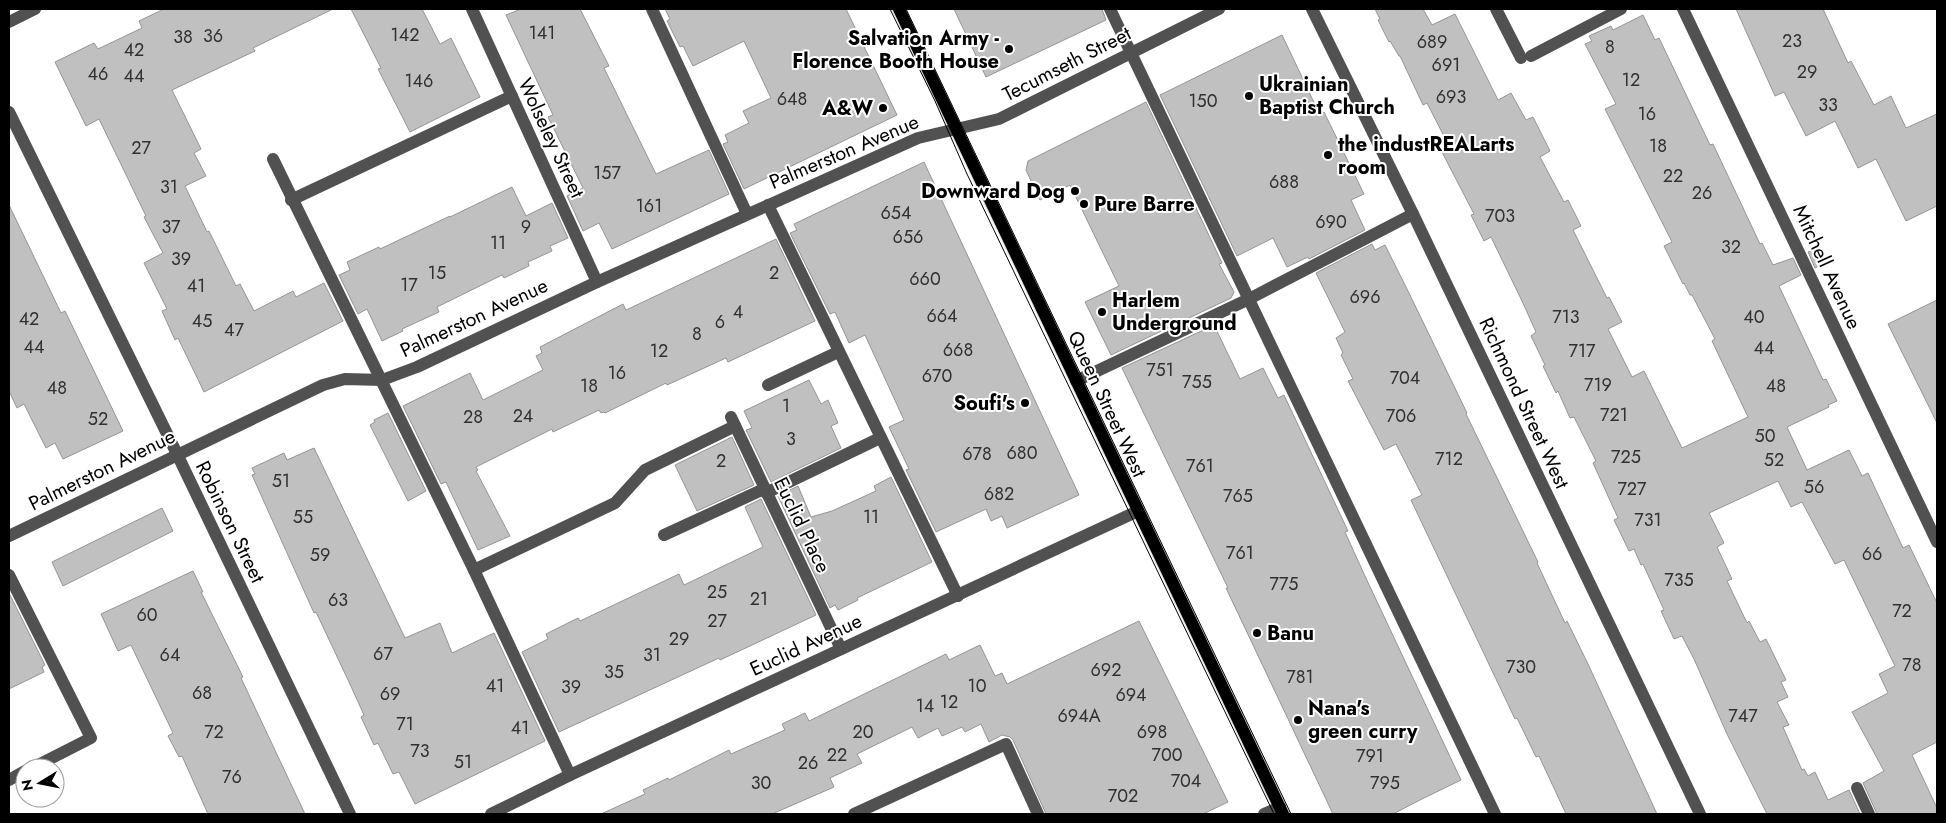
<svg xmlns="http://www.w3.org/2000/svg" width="1946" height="823" viewBox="0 0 1946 823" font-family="Jost,sans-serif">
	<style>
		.building { fill: #c0c0c0; stroke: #959595 }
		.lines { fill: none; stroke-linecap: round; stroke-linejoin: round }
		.major-casing { stroke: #dbdbdb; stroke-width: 14 }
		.minor { stroke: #515151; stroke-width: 12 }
		.major { stroke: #000; stroke-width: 12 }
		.tram { stroke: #000; stroke-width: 1 }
		.poi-dot { fill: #000; stroke: #fff; stroke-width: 2 }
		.labels { text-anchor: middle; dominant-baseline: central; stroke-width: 4; stroke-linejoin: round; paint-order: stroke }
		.number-label { font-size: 18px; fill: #303030 }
		.poi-label { font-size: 20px; font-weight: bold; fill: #000; stroke: #fff; text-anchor: start }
		.street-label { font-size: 20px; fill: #000; stroke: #fff }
	</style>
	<rect width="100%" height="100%" fill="#fff"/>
	<!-- building -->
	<g class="building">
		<polygon points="164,9 333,9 253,48 255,51 172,90 201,149 194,153 206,176 185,186 207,232 209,231 236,286 240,284 254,311 293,291 296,297 324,283 343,321 204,392 178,338 175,340 162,311 167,309 144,263 163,253 144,217 146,216 99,119 86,126 55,62 94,43 98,49 142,28 139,21"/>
		<polygon points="351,9 422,9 440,44 451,38 480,97 410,132 378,69 381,68"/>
		<polygon points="521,9 580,9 609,66 604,68 656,174 709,150 729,194 612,249 599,223 583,231 567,196 583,188 548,117 553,115 506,15"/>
		<polygon points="665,9 846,9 897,115 744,189 723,144 728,142 725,135 749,123 743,111 771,98 744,41 693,66 683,46 680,47 667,21 670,19"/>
		<polygon points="954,9 1102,9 1106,20 986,77"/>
		<polygon points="1375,9 1423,9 1432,25 1455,14 1498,100 1511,93 1526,120 1533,117 1550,151 1540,157 1564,202 1568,200 1581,226 1573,230 1607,298 1609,297 1622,322 1608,329 1632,377 1644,371 1682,448 1748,417 1712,341 1715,339 1692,295 1690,295 1684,283 1683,284 1664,246 1672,242 1605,109 1616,104 1585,44 1592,41 1589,36 1611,26 1613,30 1643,15 1655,40 1659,38 1710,145 1713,144 1760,244 1762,243 1773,265 1793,258 1801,275 1779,286 1823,380 1826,379 1837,401 1828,405 1829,407 1787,427 1807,470 1849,450 1862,476 1868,473 1903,548 1909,545 1937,603 1937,742 1912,755 1937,808 1937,814 1877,814 1863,783 1884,771 1852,712 1888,693 1879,674 1895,666 1844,560 1835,564 1802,502 1791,507 1778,481 1709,513 1724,543 1717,547 1732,579 1727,581 1747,623 1749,621 1760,642 1766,639 1786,680 1781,682 1788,697 1777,702 1789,725 1783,727 1802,770 1804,769 1808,776 1815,772 1828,800 1849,790 1860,814 1767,814 1727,734 1694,659 1682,636 1674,639 1661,611 1664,610 1643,564 1641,565 1634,549 1629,551 1614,520 1618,518 1593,463 1596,461 1574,417 1570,418 1558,391 1556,393 1543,366 1545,365 1531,336 1536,332 1522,301 1491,237 1484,241 1471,215 1474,214 1442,152 1450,148 1427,103 1423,105 1400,56 1399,56 1390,41 1389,42 1378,20 1380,19"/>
		<polygon points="1736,9 1823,9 1848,63 1851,61 1874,105 1891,96 1906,128 1937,114 1937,206 1906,221 1876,159 1858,168 1835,121 1806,136 1784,92 1775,96"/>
		<polygon points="1282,35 1320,115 1324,112 1364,194 1351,200 1365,230 1309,259 1308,257 1287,267 1273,238 1237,256 1160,95"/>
		<polygon points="1146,102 1222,263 1219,264 1234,292 1231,298 1111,355 1085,302 1119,286 1070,185 1040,200 1026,170 1028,161"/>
		<polygon points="924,162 1079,495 1007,528 1002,516 991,521 986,509 936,532 906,470 909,469 889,427 904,420 865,335 849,343 835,312 830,314 790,233 797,230 794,224"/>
		<polygon points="512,187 526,216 552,203 568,238 550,246 552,251 528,262 529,266 504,278 502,275 437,307 439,312 402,329 403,331 382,341 367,309 358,314 339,275 350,270 347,262 379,247 380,249 450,216 450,217"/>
		<polygon points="9,205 61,313 65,311 123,431 63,459 55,443 46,448 24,404 17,408 9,391"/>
		<polygon points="776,239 815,321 728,362 726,358 667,385 666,383 605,413 604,412 601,413 599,410 553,432 552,429 476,467 478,470 476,471 510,536 478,550 446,482 441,484 403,406 470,373 483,400 543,370 536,356 542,353 540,347 623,304 626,310"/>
		<polygon points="1372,244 1375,250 1385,245 1408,291 1467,413 1466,414 1538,562 1537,563 1565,623 1567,621 1588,664 1657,814 1566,814 1539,756 1536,757 1517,718 1515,719 1411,500 1422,495 1396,444 1384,450 1348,381 1353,379 1341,355 1343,353 1336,338 1345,332 1316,273"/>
		<polygon points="1817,249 1823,264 1815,268 1808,252"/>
		<polygon points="1937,300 1937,423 1888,324"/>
		<polygon points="1214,325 1240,379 1263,368 1278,398 1284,395 1348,531 1345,532 1364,574 1461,780 1422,799 1393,814 1333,814 1226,588 1228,588 1122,368"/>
		<polygon points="809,380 821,404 828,400 838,423 831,426 841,448 771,482 746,430 752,428 744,411"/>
		<polygon points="388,413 426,491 408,501 370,425 375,422 374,420"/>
		<polygon points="732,437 754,485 697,511 675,465"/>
		<polygon points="314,448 405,638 440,623 452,653 494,633 545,741 415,804 399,772 393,774 378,743 374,745 361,717 364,715 349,682 316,612 314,613 252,475 255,474 252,468 284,453 287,460"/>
		<polygon points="891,477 932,562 857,598 858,600 838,610 835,605 830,608 778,496 798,486 811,517 832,511 876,491 874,486"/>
		<polygon points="761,499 816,615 720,660 719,658 559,732 522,652 548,639 546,634 578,618 580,621 679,574 684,585 763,547 745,507"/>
		<polygon points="162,508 173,531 63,586 52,562"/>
		<polygon points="193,571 203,592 201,592 243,677 241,678 305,814 208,814 182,756 179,757 168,736 173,733 131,645 118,651 101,614"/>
		<polygon points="9,593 45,665 42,667 44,672 9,689"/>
		<polygon points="1139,621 1228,802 1203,814 1046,814 1013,740 1010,737 1002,735 989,742 981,724 965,732 962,727 942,736 938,728 918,738 912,727 857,754 862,763 830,778 834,787 772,814 601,814 645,794 643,790 668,778 669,780 729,750 731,754 785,730 782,724 805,713 809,721 946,654 949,660 980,645 995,676 1002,673 1007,684"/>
	</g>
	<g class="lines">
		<!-- major casing -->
		<g class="major-casing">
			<polyline id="major" points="899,9 1283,814"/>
		</g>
		<!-- minor -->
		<g class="minor">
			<polyline points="472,9 597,282"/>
			<polyline points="652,9 747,214"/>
			<polyline points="1110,9 1495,814"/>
			<polyline points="1312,9 1413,214 1700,814"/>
			<polyline points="1496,9 1521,58"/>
			<polyline points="1683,9 1937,542"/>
			<polyline points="9,22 35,9"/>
			<polyline points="1531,56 1621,9"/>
			<polyline points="9,112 177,454 350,814"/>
			<polyline points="273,159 474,570 570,775"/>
			<polyline points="291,200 512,96"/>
			<polyline points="768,205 958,596"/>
			<polyline points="1076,381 1249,299 1413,214"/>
			<polyline points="768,385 838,352"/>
			<polyline points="731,417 841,649"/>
			<polyline points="766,493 880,438"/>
			<polyline points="664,535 764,489"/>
			<polyline points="9,536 323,385 345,379 382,380 417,367 597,282 918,138 999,119 1219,9"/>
			<polyline points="474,570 615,503 645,470 735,426"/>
			<polyline points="9,575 91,738 32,768"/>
			<polyline points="9,780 25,771"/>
			<polyline points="1857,788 1869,814"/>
			<polyline points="491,814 570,775 1138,511"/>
			<polyline points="854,814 1006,744 1038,814"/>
			<polyline points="1264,814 1280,807"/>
		</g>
		<!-- major -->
		<use href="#major" class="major"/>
		<!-- tram -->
		<g class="tram">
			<polyline points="890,9 935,101 967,174 1274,814"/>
			<polyline points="906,9 1291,814"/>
		</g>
	</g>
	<!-- markers -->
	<g class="poi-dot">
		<circle cx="1009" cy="49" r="5"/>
		<circle cx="1249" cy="96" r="5"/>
		<circle cx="883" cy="108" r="5"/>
		<circle cx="1328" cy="155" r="5"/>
		<circle cx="1075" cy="191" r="5"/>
		<circle cx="1084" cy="204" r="5"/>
		<circle cx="1102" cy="312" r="5"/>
		<circle cx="1025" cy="403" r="5"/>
		<circle cx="1257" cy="633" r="5"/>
		<circle cx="1298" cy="720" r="5"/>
	</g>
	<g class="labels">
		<!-- number labels -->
		<g class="number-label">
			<text x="542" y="33">141</text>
			<text x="405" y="35">142</text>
			<text x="213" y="36">36</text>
			<text x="183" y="37">38</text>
			<text x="1792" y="41">23</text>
			<text x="1432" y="42">689</text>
			<text x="1610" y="47">8</text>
			<text x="134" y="50">42</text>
			<text x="1446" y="65">691</text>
			<text x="1807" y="72">29</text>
			<text x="98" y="74">46</text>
			<text x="134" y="76">44</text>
			<text x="1631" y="80">12</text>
			<text x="419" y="81">146</text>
			<text x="1451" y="97">693</text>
			<text x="792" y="99">648</text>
			<text x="1203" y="101">150</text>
			<text x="1828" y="105">33</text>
			<text x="1647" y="114">16</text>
			<text x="1658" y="146">18</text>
			<text x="141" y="148">27</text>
			<text x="607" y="173">157</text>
			<text x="1673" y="176">22</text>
			<text x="1284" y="182">688</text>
			<text x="169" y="187">31</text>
			<text x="1702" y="193">26</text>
			<text x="649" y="206">161</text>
			<text x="896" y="213">654</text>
			<text x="1500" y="216">703</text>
			<text x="1331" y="222">690</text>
			<text x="171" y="227">37</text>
			<text x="526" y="227">9</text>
			<text x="908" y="237">656</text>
			<text x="498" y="243">11</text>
			<text x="1731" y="247">32</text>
			<text x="181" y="259">39</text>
			<text x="437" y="273">15</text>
			<text x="774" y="273">2</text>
			<text x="925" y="279">660</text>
			<text x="409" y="285">17</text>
			<text x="196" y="286">41</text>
			<text x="1365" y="297">696</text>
			<text x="738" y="312">4</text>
			<text x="942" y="316">664</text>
			<text x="1566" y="317">713</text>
			<text x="1754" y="317">40</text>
			<text x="29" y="319">42</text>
			<text x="202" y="321">45</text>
			<text x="720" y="322">6</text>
			<text x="234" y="330">47</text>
			<text x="697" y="334">8</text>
			<text x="34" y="347">44</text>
			<text x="1764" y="348">44</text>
			<text x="958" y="350">668</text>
			<text x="659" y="351">12</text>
			<text x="1582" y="351">717</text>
			<text x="1160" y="370">751</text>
			<text x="617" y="373">16</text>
			<text x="937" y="376">670</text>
			<text x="1405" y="378">704</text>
			<text x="1197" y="382">755</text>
			<text x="1598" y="385">719</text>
			<text x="589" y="386">18</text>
			<text x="1776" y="386">48</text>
			<text x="57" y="388">48</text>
			<text x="786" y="406">1</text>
			<text x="1614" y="415">721</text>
			<text x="523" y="416">24</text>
			<text x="1401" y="416">706</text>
			<text x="473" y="417">28</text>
			<text x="98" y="419">52</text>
			<text x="1765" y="436">50</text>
			<text x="791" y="439">3</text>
			<text x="1022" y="453">680</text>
			<text x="977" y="454">678</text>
			<text x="1626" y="457">725</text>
			<text x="1449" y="459">712</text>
			<text x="1774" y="460">52</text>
			<text x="721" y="461">2</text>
			<text x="1200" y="466">761</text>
			<text x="281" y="481">51</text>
			<text x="1814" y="487">56</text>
			<text x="1632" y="489">727</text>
			<text x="999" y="494">682</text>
			<text x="1238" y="496">765</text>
			<text x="303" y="517">55</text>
			<text x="871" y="517">11</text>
			<text x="1648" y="520">731</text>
			<text x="1240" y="553">761</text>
			<text x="1872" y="554">66</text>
			<text x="320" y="555">59</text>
			<text x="1679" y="580">735</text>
			<text x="1284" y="584">775</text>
			<text x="717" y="592">25</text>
			<text x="759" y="599">21</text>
			<text x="338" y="600">63</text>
			<text x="1902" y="611">72</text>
			<text x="147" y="615">60</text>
			<text x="717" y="621">27</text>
			<text x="679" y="639">29</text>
			<text x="383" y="654">67</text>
			<text x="170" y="655">64</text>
			<text x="652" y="655">31</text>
			<text x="1912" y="665">78</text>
			<text x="1521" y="667">730</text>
			<text x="1106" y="670">692</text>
			<text x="614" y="672">35</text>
			<text x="1300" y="677">781</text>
			<text x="495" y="686">41</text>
			<text x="977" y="686">10</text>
			<text x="571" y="687">39</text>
			<text x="202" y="693">68</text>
			<text x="390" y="694">69</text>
			<text x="1131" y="695">694</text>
			<text x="949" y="702">12</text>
			<text x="925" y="706">14</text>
			<text x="1079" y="716">694A</text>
			<text x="1743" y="716">747</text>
			<text x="405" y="724">71</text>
			<text x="520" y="728">41</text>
			<text x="214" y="732">72</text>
			<text x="863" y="732">20</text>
			<text x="1152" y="732">698</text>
			<text x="420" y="751">73</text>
			<text x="837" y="755">22</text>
			<text x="1167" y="755">700</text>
			<text x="1370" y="756">791</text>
			<text x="463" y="762">51</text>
			<text x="808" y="763">26</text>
			<text x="232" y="777">76</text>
			<text x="1186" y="781">704</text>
			<text x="761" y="783">30</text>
			<text x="1385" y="783">795</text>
			<text x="1123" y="796">702</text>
		</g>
		<!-- poi labels -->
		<g class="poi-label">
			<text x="999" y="38" text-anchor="end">Salvation Army -<tspan x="999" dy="23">Florence Booth House</tspan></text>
			<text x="1259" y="84">Ukrainian<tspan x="1259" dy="23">Baptist Church</tspan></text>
			<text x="873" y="108" text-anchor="end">A&amp;W</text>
			<text x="1338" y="144">the industREALarts<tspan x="1338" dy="23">room</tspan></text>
			<text x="1065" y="191" text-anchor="end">Downward Dog</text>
			<text x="1094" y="204">Pure Barre</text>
			<text x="1112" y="300">Harlem<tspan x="1112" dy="23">Underground</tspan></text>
			<text x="1015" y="403" text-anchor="end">Soufi's</text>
			<text x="1267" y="633">Banu</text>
			<text x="1308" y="708">Nana's<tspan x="1308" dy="23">green curry</tspan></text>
		</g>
		<!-- street labels -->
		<g class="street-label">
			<text transform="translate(1067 64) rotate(-27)">Tecumseth Street</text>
			<text transform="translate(551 138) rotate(65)">Wolseley Street</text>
			<text transform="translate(844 152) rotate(-23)">Palmerston Avenue</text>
			<text transform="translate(1827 267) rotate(65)">Mitchell Avenue</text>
			<text transform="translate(474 318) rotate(-25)">Palmerston Avenue</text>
			<text transform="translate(1524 403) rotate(65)">Richmond Street West</text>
			<text transform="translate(1107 404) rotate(65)">Queen Street West</text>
			<text transform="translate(102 470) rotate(-26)">Palmerston Avenue</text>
			<text transform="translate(230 522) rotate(64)">Robinson Street</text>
			<text transform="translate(802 525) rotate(64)">Euclid Place</text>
			<text transform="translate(806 645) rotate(-25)">Euclid Avenue</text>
		</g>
	</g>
	<!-- border -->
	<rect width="1946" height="823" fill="none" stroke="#000000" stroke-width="20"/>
	<!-- north arrow -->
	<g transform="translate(40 783) rotate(260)"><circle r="24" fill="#ffffff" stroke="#999999"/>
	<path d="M0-4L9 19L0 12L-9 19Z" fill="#000000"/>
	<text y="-8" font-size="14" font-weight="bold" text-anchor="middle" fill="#000000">N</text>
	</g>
</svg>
